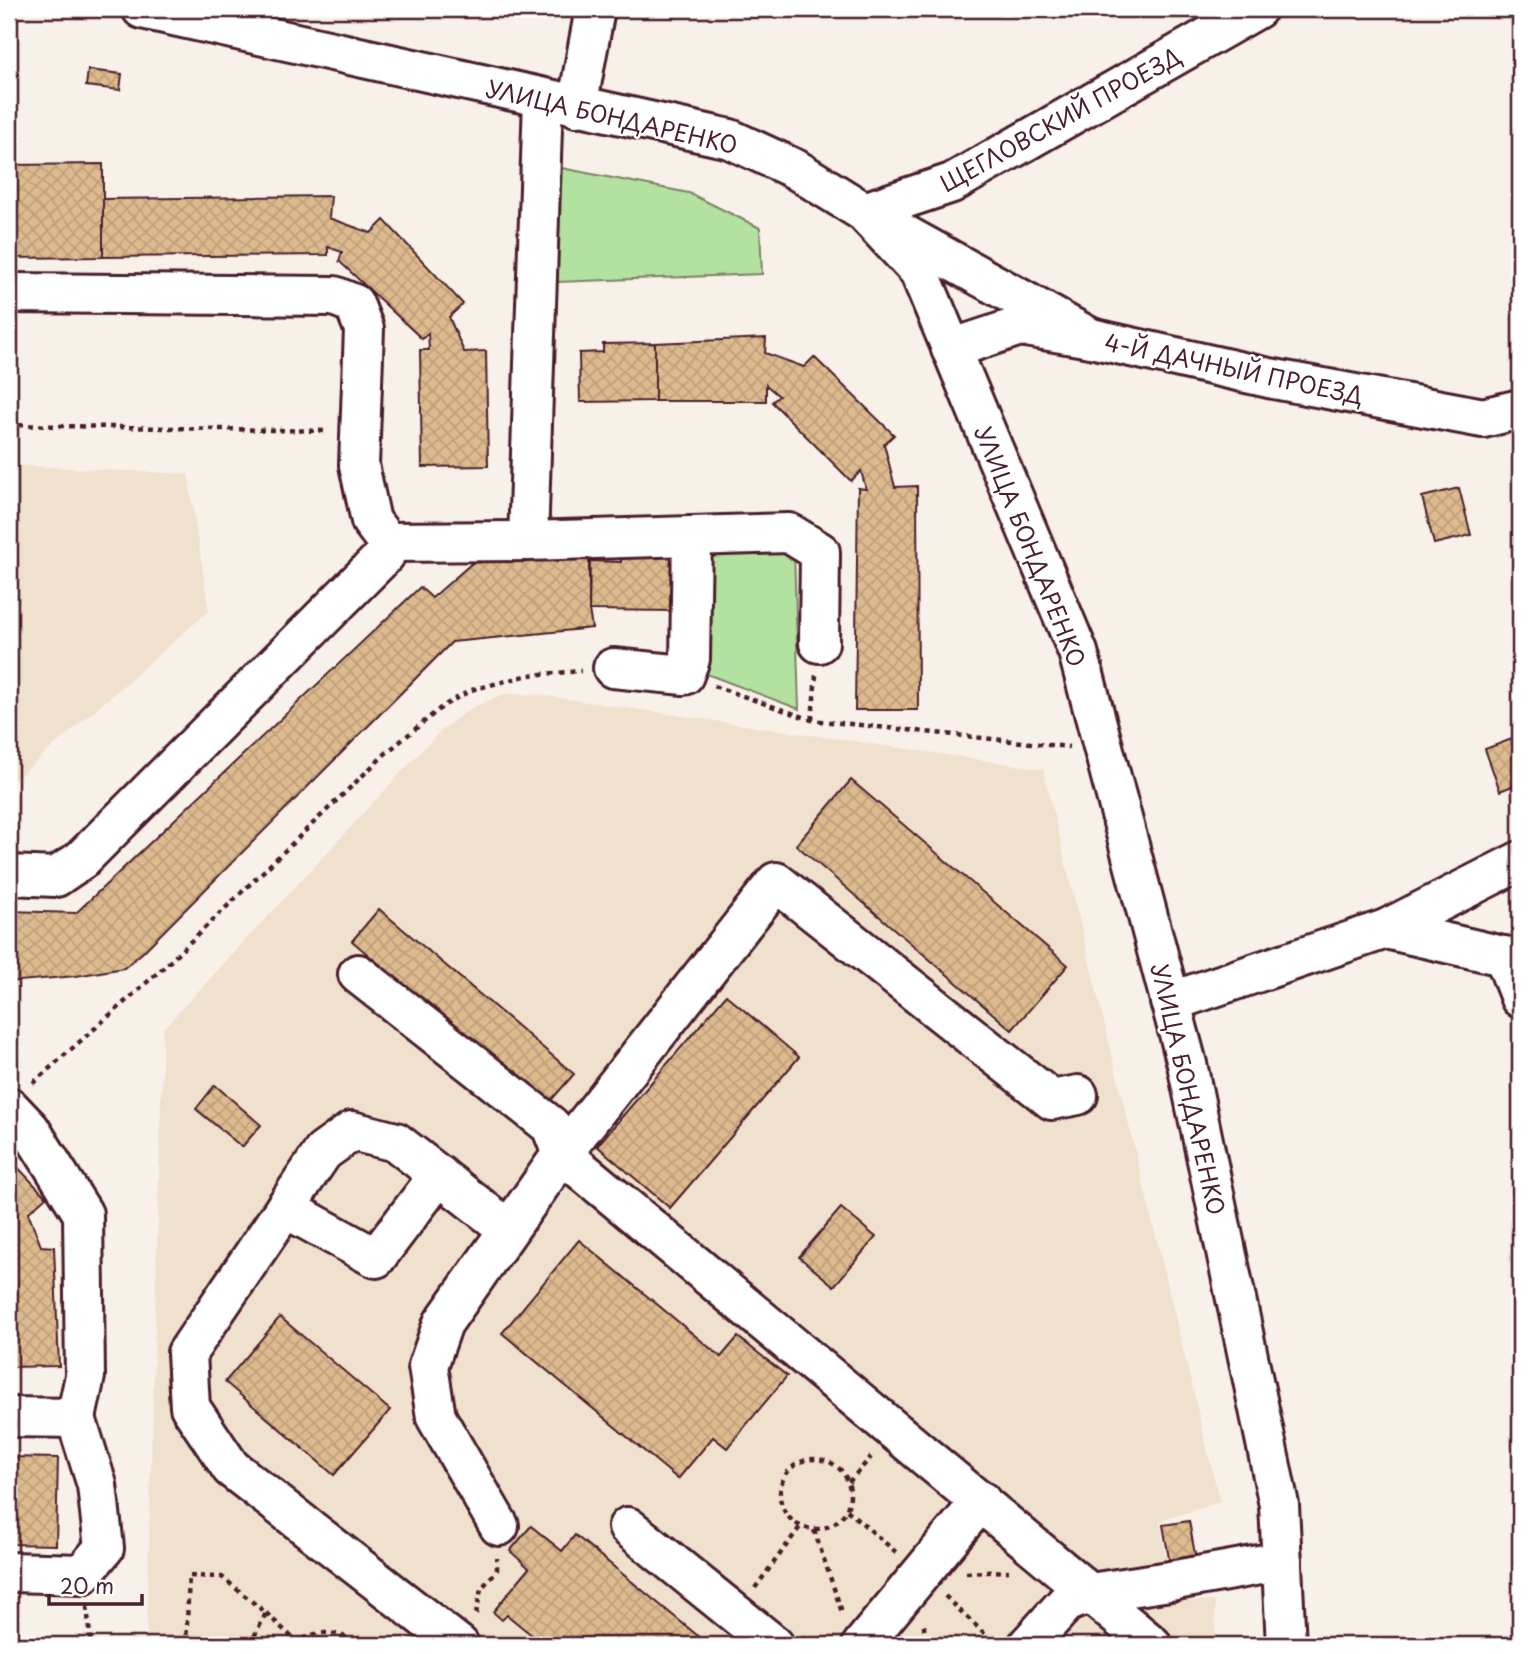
<svg xmlns="http://www.w3.org/2000/svg" width="1529" height="1654" viewBox="0 0 1529 1654" font-family="'Playpen Sans',sans-serif">
	<style>
		.built { fill: #f0e1ce }
		.green { fill: #b2e1a0; stroke: #7e8066; stroke-width: 2 }
		.building { fill: url(#building-cross-hatch); stroke: #4a1f2b; stroke-width: 2 }
		.lines { fill: none; stroke-linecap: round; stroke-linejoin: round }
		.minor-casing { stroke: #4a1f2b; stroke-width: 44 }
		.path { stroke: #4a1f2b; stroke-width: 4.5; stroke-dasharray: 5 5; stroke-linecap: butt }
		.minor { stroke: #fff; stroke-width: 38 }
		.labels { text-anchor: middle; dominant-baseline: central; stroke-width: 5; stroke-linejoin: round; paint-order: stroke }
		.street-label { font-size: 23px; fill: #4a1f2b; stroke: #fff }
	</style>
	<defs>
		<pattern id="building-cross-hatch" width="8" height="8" patternUnits="userSpaceOnUse" patternTransform="scale(1.75)"><rect width="8" height="8" fill="#ddbb8f"/><path d="M0 0l8 8M0 8l8-8" fill="none" stroke="#bfa07c"/></pattern>
	</defs>
	<rect width="100%" height="100%" fill="#f8f1e9"/>
	<filter id="ink" filterUnits="userSpaceOnUse"><feTurbulence type="fractalNoise" baseFrequency=".0143" numOctaves="2"/><feDisplacementMap in="SourceGraphic" scale="14" xChannelSelector="R" yChannelSelector="G"/><feConvolveMatrix kernelMatrix="1 2 1 2 8 2 1 2 1" color-interpolation-filters="sRGB"/></filter>
	<g filter="url(#ink)">
		<!-- built -->
		<g class="built">
			<polygon points="9,465 188,474 209,611 9,785"/>
			<polygon points="503,694 540,695 1043,769 1220,1502 1160,1521 1170,1581 1174,1601 1215,1601 1216,1645 146,1645 163,1029 438,733 471,708"/>
		</g>
		<!-- green -->
		<g class="green">
			<polygon points="536,163 689,193 760,228 762,274 532,283"/>
			<polygon points="700,545 794,551 799,709 696,670"/>
		</g>
		<!-- building -->
		<g class="building">
			<polygon points="88,70 122,74 120,90 86,86"/>
			<polygon points="103,164 103,257 9,258 9,165"/>
			<polygon points="331,196 329,218 371,233 384,220 463,304 449,317 464,352 486,351 488,466 422,467 420,350 429,350 428,333 422,339 339,261 342,252 328,247 328,255 103,257 103,199"/>
			<polygon points="766,338 765,353 804,367 814,357 894,435 884,444 895,487 917,486 918,710 855,710 858,488 866,489 861,471 851,481 772,402 779,396 766,385 766,401 655,401 655,343"/>
			<polygon points="655,343 655,401 580,402 579,353 603,352 603,344"/>
			<polygon points="1459,488 1471,535 1434,544 1422,497"/>
			<polygon points="589,552 589,610 592,628 452,642 142,953 124,968 76,976 9,982 9,911 76,913 420,587 432,598 472,563"/>
			<polygon points="621,552 679,553 678,611 589,610 590,561 621,562"/>
			<polygon points="1520,736 1520,783 1500,791 1485,749"/>
			<polygon points="851,780 1068,965 1012,1030 796,845"/>
			<polygon points="379,909 574,1074 546,1106 352,941"/>
			<polygon points="726,995 799,1057 670,1208 597,1146"/>
			<polygon points="215,1085 261,1125 242,1147 196,1109"/>
			<polygon points="9,1158 46,1197 28,1213 41,1246 54,1247 59,1366 9,1367"/>
			<polygon points="841,1208 876,1237 834,1286 799,1257"/>
			<polygon points="579,1240 721,1357 738,1337 787,1376 727,1448 713,1437 678,1479 502,1333"/>
			<polygon points="280,1317 390,1410 334,1475 225,1382"/>
			<polygon points="9,1457 58,1458 56,1545 9,1544"/>
			<polygon points="1189,1521 1196,1560 1170,1564 1163,1525"/>
			<polygon points="531,1526 562,1551 575,1535 709,1645 544,1645 507,1615 502,1620 493,1612 529,1568 510,1551"/>
		</g>
		<g class="lines">
			<!-- minor casing -->
			<g class="minor-casing">
				<g id="minor">
					<polyline points="142,9 730,139 795,169 864,212 919,271 1078,652 1187,1064 1279,1505 1286,1645"/>
					<polyline points="577,107 595,9"/>
					<polyline points="9,293 334,296 354,304 364,329 359,465 371,521 387,542 385,555 81,860 56,877 9,875"/>
					<polyline points="1091,338 864,212 952,183 1257,9"/>
					<polyline points="951,349 1020,326 1091,338 1269,378 1483,418 1520,409"/>
					<polyline points="528,541 543,99"/>
					<polyline points="387,542 528,541 789,533 820,552 819,643"/>
					<polyline points="613,668 684,675 690,659 692,536"/>
					<polyline points="1386,929 1520,960"/>
					<polyline points="1504,956 1520,998"/>
					<polyline points="358,974 551,1126 562,1154 443,1323 428,1366 436,1417 499,1526"/>
					<polyline points="1170,1002 1386,929 1520,861"/>
					<polyline points="1078,1095 1052,1100 776,882 562,1154 1152,1645"/>
					<polyline points="9,1107 30,1129 83,1214 85,1376 76,1418 9,1417"/>
					<polyline points="285,1208 376,1258 439,1175"/>
					<polyline points="628,1527 774,1645"/>
					<polyline points="9,1572 82,1574 104,1548 97,1485 76,1418"/>
					<polyline points="459,1645 231,1468 190,1407 187,1353 323,1152 352,1131 396,1142 508,1229"/>
					<polyline points="862,1645 981,1501"/>
					<polyline points="1028,1645 1066,1603 1090,1593 1170,1581 1282,1561"/>
				</g>
			</g>
			<!-- path -->
			<g class="path">
				<polyline points="9,425 326,431"/>
				<polyline points="714,686 812,720 1069,747"/>
				<polyline points="812,720 816,675"/>
				<polyline points="33,1083 162,969 385,754 443,706 471,690 529,675 581,671"/>
				<circle cx="815" cy="1494" r="35"/>
				<polyline points="849,1482 871,1457"/>
				<polyline points="847,1510 897,1553"/>
				<polyline points="814,1530 843,1615"/>
				<polyline points="966,1573 1009,1571"/>
				<polyline points="755,1588 800,1527"/>
				<polyline points="945,1596 994,1643"/>
				<polyline points="87,1606 91,1645"/>
				<polyline points="266,1613 297,1642"/>
				<polyline points="476,1614 481,1589 497,1570 497,1558"/>
				<polyline points="924,1625 925,1645"/>
				<polyline points="186,1645 189,1576 222,1577 266,1613 250,1645"/>
				<path d="M295,1645C314,1628 339,1630 359,1645"/>
			</g>
			<!-- minor -->
			<use href="#minor" class="minor"/>
		</g>
	</g>
	<g class="labels">
		<!-- street labels -->
		<g class="street-label">
			<text transform="translate(612 116) rotate(13)">УЛИЦА БОНДАРЕНКО</text>
			<text transform="translate(1060 119) rotate(-29)">ЩЕГЛОВСКИЙ ПРОЕЗД</text>
			<text transform="translate(1234 368) rotate(12)">4-Й ДАЧНЫЙ ПРОЕЗД</text>
			<text transform="translate(1031 546) rotate(68)">УЛИЦА БОНДАРЕНКО</text>
			<text transform="translate(1189 1089) rotate(77)">УЛИЦА БОНДАРЕНКО</text>
		</g>
	</g>
	<!-- margin -->
	<rect width="1529" height="1654" fill="none" stroke="#fff" stroke-width="35"/>
	<rect x="18" y="18" width="1494" height="1619" fill="none" stroke="#4a1f2b" stroke-width="2.5" filter="url(#ink)"/>
	<!-- scale -->
	<path d="M49 1594v10h93v-10" fill="none" stroke="#4a1f2b" stroke-width="3.5"/>
	<text x="60" y="1594" font-size="21" fill="#4a1f2b" stroke="#ffffff" stroke-width="5" paint-order="stroke">20 m</text>
</svg>
